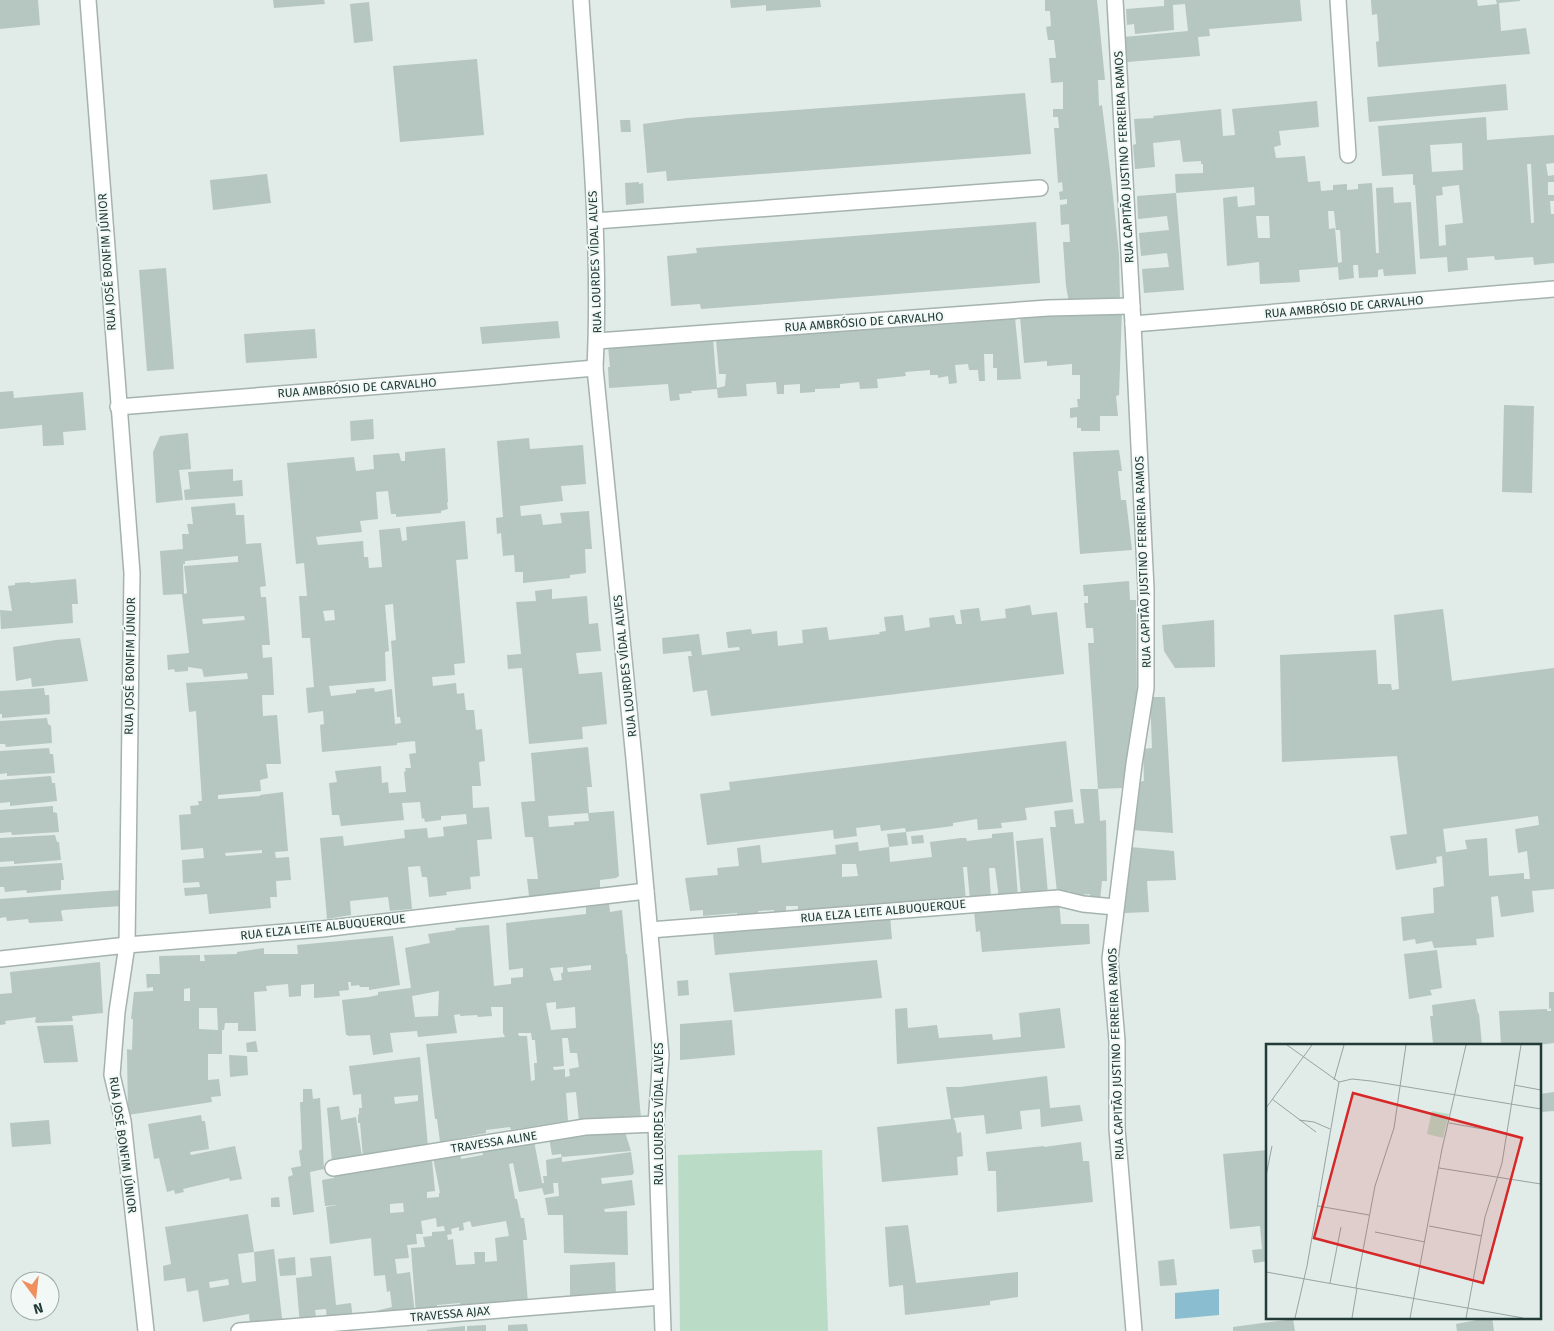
<svg xmlns="http://www.w3.org/2000/svg" width="1554" height="1331" viewBox="0 0 1554 1331" font-family="'Fira Sans',sans-serif">
	<style>
		.green { fill: #badcc7 }
		.water { fill: #8abdcf }
		.building { fill: #b6c6c1; fill-rule: evenodd }
		.lines { fill: none; stroke-linecap: round; stroke-linejoin: round }
		.minor-casing { stroke: #a4b3af; stroke-width: 18 }
		.minor { stroke: #fff; stroke-width: 15 }
		.labels { text-anchor: middle; dominant-baseline: central; stroke-width: 4; stroke-linejoin: round; paint-order: stroke }
		.street-label { font-size: 12px; fill: #223b37; stroke: #f1f8f5 }
		.inset-road { fill: none; stroke: #95a5a1; stroke-width: 1 }
		.view { fill: #d62828; fill-opacity: 0.15; stroke: #d62828; stroke-width: 2.5 }
		.inset-edge { fill: none; stroke: #223b37; stroke-width: 2.5 }
	</style>
	<rect width="100%" height="100%" fill="#e1ebe8"/>
	<!-- green -->
	<polygon class="green" points="822,1150 828,1331 680,1331 678,1155"/>
	<!-- water -->
	<polygon class="water" points="1219,1289 1219,1315 1175,1319 1175,1293"/>
	<!-- building -->
	<g class="building">
		<polygon points="0,0 38,0 40,25 0,29"/>
		<polygon points="273,0 324,0 325,4 274,8"/>
		<polygon points="730,0 820,0 821,7 766,11 766,5 731,8"/>
		<polygon points="1045,0 1097,0 1105,80 1098,80 1099,106 1102,105 1112,187 1119,254 1120,301 1069,303 1066,286 1063,242 1070,242 1069,224 1061,225 1060,205 1067,204 1067,199 1060,200 1059,192 1063,191 1062,182 1058,183 1054,128 1059,128 1058,117 1053,117 1053,109 1063,109 1063,82 1051,83 1049,58 1056,58 1054,40 1048,40 1046,27 1051,26 1050,11 1045,11"/>
		<polygon points="1164,0 1300,0 1302,21 1209,29 1210,36 1198,37 1200,56 1127,62 1124,37 1188,31 1185,4 1173,5 1174,30 1135,34 1134,24 1127,25 1126,9 1164,6"/>
		<polygon points="1371,0 1477,0 1478,6 1497,4 1496,0 1520,0 1520,1 1499,3 1501,31 1526,28 1530,54 1378,67 1376,42 1379,41 1377,14 1372,15"/>
		<polygon points="369,2 373,41 354,43 350,4"/>
		<polygon points="477,59 484,135 400,142 393,66"/>
		<polygon points="1506,84 1508,110 1369,122 1367,97"/>
		<polygon points="1025,93 1031,154 667,181 666,171 647,173 643,124 687,118"/>
		<path d="M1317,101L1319,127L1279,131L1281,145L1274,147L1276,158L1305,156L1308,182L1320,181L1321,191L1333,190V185L1347,184V190L1358,189V184L1372,183L1376,253H1379L1376,188L1393,187L1394,203L1411,202L1416,274L1384,276L1383,269L1378,270V277L1359,278L1358,265H1353L1354,278L1339,280L1338,267L1299,270L1300,282L1260,284L1259,262L1227,266L1223,198L1237,196L1238,207L1255,205L1254,187L1176,193L1175,174L1203,173V164H1201V161L1183,162L1180,140L1153,143L1155,167L1135,169L1133,145L1136,144L1134,119L1154,118L1153,116L1221,109L1223,136L1235,135L1232,109ZM1328,211H1334L1336,230H1340L1342,262L1338,263L1335,228L1329,229ZM1256,216H1269L1270,238H1258Z"/>
		<path d="M1486,117L1487,140L1554,135V163L1546,164L1548,176L1554,175V182H1548V195H1554V201H1550L1551,214H1554V263L1534,265L1533,257L1495,260L1494,256L1467,258L1468,270L1448,272L1447,257L1420,259L1415,185H1413V174L1382,176L1378,126ZM1462,143L1463,170L1432,172L1430,145ZM1527,164H1531L1534,222L1533,223H1531ZM1459,185L1463,223L1445,225L1446,245L1439,246L1436,196L1443,195L1442,187Z"/>
		<polygon points="620,120 630,120 631,132 621,132"/>
		<polygon points="267,174 271,203 213,210 210,180"/>
		<polygon points="639,182 639,184 643,183 644,203 626,205 625,183"/>
		<polygon points="1176,193 1184,290 1144,293 1142,269 1169,267 1167,253 1141,256 1139,233 1169,230 1167,216 1138,219 1137,196"/>
		<polygon points="1036,222 1040,283 701,309 700,304 671,306 667,256 697,253 696,248"/>
		<polygon points="166,268 174,369 147,371 139,270"/>
		<polygon points="1122,310 1119,395 1116,396 1118,416 1100,416 1100,431 1081,431 1081,428 1077,428 1077,417 1070,418 1070,408 1078,407 1077,399 1080,399 1080,375 1072,375 1072,364 1047,366 1047,361 1024,363 1020,317"/>
		<polygon points="1015,318 1021,379 997,380 997,368 993,368 993,354 984,354 985,381 979,381 978,370 969,370 968,364 955,365 957,383 949,384 948,376 938,378 938,375 930,375 930,370 905,372 906,376 877,379 878,388 860,389 859,382 840,384 840,388 815,389 815,392 800,393 800,384 784,385 784,394 777,394 776,382 746,384 747,396 718,398 717,389 691,391 692,393 679,394 680,400 670,401 668,384 609,388 608,367 610,367 608,346 713,339 717,388 725,386 726,374 719,374 716,339"/>
		<polygon points="558,321 560,338 482,344 480,327"/>
		<polygon points="315,329 317,358 246,363 244,334"/>
		<polygon points="13,391 14,398 83,392 86,430 63,432 64,445 43,446 42,425 0,429 0,392"/>
		<polygon points="1504,405 1534,406 1532,493 1502,492"/>
		<polygon points="373,419 374,439 351,441 350,421"/>
		<polygon points="188,433 191,469 179,470 183,500 156,503 153,452 160,436"/>
		<polygon points="529,438 530,449 583,445 586,484 561,486 563,501 520,506 521,516 541,514 543,525 562,523 560,513 589,511 592,549 585,549 586,573 570,575 570,578 523,583 523,572 515,572 514,555 503,556 501,533 497,534 496,518 503,517 497,441"/>
		<path d="M445,448L448,502L447,503L448,509L441,511V513L396,517V514H391L388,491L376,492L378,519L360,521L362,532L316,537L318,545L363,541L364,557H368L369,568L382,567L379,530L400,528L402,541L407,540L406,527L465,521L468,559L456,560L465,663L454,664L455,675L432,677L433,686L456,683L457,694L464,693L466,710H474L476,730L482,729L485,761L479,762L481,786H472L473,808L489,807L492,839L477,840L480,876L470,877L471,889L446,892L447,895L429,897L427,877H422L420,866L408,867L412,909L390,911L388,897L350,901L351,915L327,919L320,838L343,836L344,846L405,838L404,830L427,828L428,838L444,836L443,827L467,824L466,814L441,816V820L425,822L424,818L422,819L420,802L402,803L404,820L341,826L339,815H332L329,783L337,782L335,771L381,766L382,783L388,782L389,793L406,792L404,772L406,771L405,768H411L409,754L416,753L415,741L397,743V745L322,752L320,725L324,724L323,711L308,713L306,688L314,687L310,638H302L299,596H307L304,563L296,564L287,463L354,457L356,471L374,469L373,455L399,453L401,461H405V452ZM393,604L396,640L391,641L397,717H400L401,723L395,724L392,689L375,692L374,688L356,690V693L331,696L329,686L386,681L385,652L389,651L385,605ZM334,610L335,620L325,621L323,611Z"/>
		<polygon points="1119,450 1122,471 1118,471 1121,500 1126,500 1132,550 1080,554 1073,452"/>
		<polygon points="233,469 233,481 242,480 243,496 185,500 184,490 190,489 188,472"/>
		<path d="M235,503L236,515H244L246,544L261,543L266,586L260,587L261,597H266L270,645H262L263,658L272,657L274,695H262L263,716L277,715L281,764H266L268,778L260,780L261,791L218,795V799L260,796V795L283,792L288,851L275,852L276,858L289,857L291,880L276,881L277,897H270L271,908L209,914L207,894L185,896L184,888L200,887L199,882L183,883L182,860L204,858L203,848L181,850L179,815L191,814L190,806L199,805L198,801H202L196,711L189,712L186,683L248,679L247,673L204,677L202,669L188,667V671L175,672L174,669L168,670L167,655L189,653L182,594L163,595L160,551L183,549L182,534H189L187,524H193L191,507ZM238,556V562L184,566L187,593L184,594L183,564H185V561ZM244,616L245,620L203,624L202,619ZM262,850V853L226,856L225,853Z"/>
		<polygon points="76,579 78,604 72,604 73,623 1,629 0,610 12,611 8,586 15,585 15,583 30,582 30,583"/>
		<polygon points="1129,581 1130,600 1136,600 1137,700 1122,788 1098,789 1100,821 1106,820 1107,881 1102,881 1100,900 1090,901 1090,894 1071,896 1070,891 1057,892 1050,827 1056,827 1054,811 1073,809 1075,824 1084,823 1080,789 1098,789 1088,643 1094,643 1093,628 1086,628 1084,603 1088,603 1088,596 1084,596 1083,585"/>
		<polygon points="552,589 552,599 587,596 589,624 598,623 601,651 576,653 579,674 602,672 607,724 582,727 583,739 529,744 522,668 508,669 507,655 521,654 516,602 536,601 535,591"/>
		<polygon points="1030,605 1032,615 1057,612 1064,674 711,716 707,690 693,692 688,656 692,656 691,651 663,654 662,638 699,634 702,655 740,650 739,647 728,648 726,632 751,629 752,634 777,631 778,646 803,643 802,630 827,627 829,640 880,634 879,632 886,631 884,617 903,615 905,631 930,627 929,618 954,615 956,624 962,624 960,610 979,608 981,621 1006,618 1005,609"/>
		<path d="M1443,609L1452,681L1554,668V889L1532,891L1534,912L1501,917L1498,896L1491,897L1494,937L1476,939L1477,945L1434,948L1432,941L1416,944L1415,939L1403,941L1401,917L1434,913L1433,888L1444,886L1442,856L1436,857L1437,863L1396,870L1390,836L1407,834L1397,756L1282,762L1280,655L1376,650L1378,684H1391L1392,690L1399,689L1394,615ZM1538,816L1539,825L1515,829L1518,853L1527,851L1530,879H1524V873L1489,876L1487,838L1465,840L1467,849L1446,852L1443,829Z"/>
		<polygon points="1214,620 1215,667 1175,668 1164,651 1162,625"/>
		<polygon points="80,638 88,681 32,687 31,678 16,681 13,647 56,640"/>
		<polygon points="44,688 45,695 49,695 50,714 2,718 2,714 0,714 0,691"/>
		<polygon points="1150,697 1165,697 1173,833 1131,830 1134,792 1139,793 1138,782 1144,781 1143,749 1152,748"/>
		<polygon points="47,718 48,724 51,726 52,743 6,747 5,744 0,744 0,721"/>
		<polygon points="1066,741 1073,802 1025,808 1027,820 1001,823 1002,828 978,830 977,819 953,823 953,826 906,832 908,845 889,847 887,834 906,832 905,828 881,831 880,825 856,828 857,836 834,839 833,830 707,845 700,794 730,790 729,782"/>
		<path d="M588,747L592,787H587L589,813L614,811L619,876L616,878L600,880V888L529,896L527,879H538L533,837H525L521,802L535,801L531,753ZM588,813L589,821L574,822V825L549,827L548,816Z"/>
		<polygon points="49,748 50,754 53,754 55,773 7,776 7,773 0,774 0,751"/>
		<polygon points="51,776 52,783 55,783 57,801 10,806 10,802 0,803 0,780"/>
		<polygon points="53,806 53,812 57,813 59,832 12,835 11,832 0,833 0,810"/>
		<path d="M1013,832L1018,896L999,898L995,868H989L991,898L970,900L967,867H963L966,901L814,910L798,911V906H786V912H774V910L758,911L759,916L737,918V913L703,916V910L690,911L685,878L718,875L717,868L739,866L737,848L760,845L762,863L836,854L835,845L858,842L859,851L889,847L890,862L932,857L930,842L961,838H966L967,841L992,838V834ZM842,864H856L858,876L842,877Z"/>
		<polygon points="55,835 57,842 59,842 61,860 14,864 14,861 0,862 0,838"/>
		<polygon points="923,835 924,843 912,844 911,836"/>
		<polygon points="1043,838 1048,894 1021,896 1016,841"/>
		<polygon points="1130,847 1174,851 1176,880 1147,881 1149,912 1124,913"/>
		<polygon points="62,863 64,880 61,880 61,890 27,893 26,890 5,892 4,887 0,887 0,867"/>
		<polygon points="121,890 122,906 63,910 61,911 63,921 29,923 28,919 7,921 6,917 0,918 0,899"/>
		<polygon points="1059,900 1061,924 1089,924 1090,944 982,952 980,931 976,932 974,910"/>
		<path d="M609,904L610,912L622,910L626,954H627L641,1119L579,1121L576,1092L566,1093L568,1121L511,1130L510,1127L486,1130V1133L440,1142L437,1119H435L426,1044L505,1037L503,1033V1007H491L492,1016L478,1017L477,1015L460,1016V1014L454,1015L457,1033L418,1037L417,1031L390,1033L393,1052L373,1055L370,1035L348,1036V1035H346L342,1000L369,997L378,995V992L411,988L405,948L430,943L428,934L456,930L455,928L489,925L494,986L511,984V978L523,977V968L509,970L506,923L586,914V906ZM591,965V970L568,972L567,968ZM563,967V973H561L562,980L554,981L550,968ZM439,991L438,1016L415,1017L412,996ZM556,1002V1009L575,1007L576,1028L551,1030L546,1003ZM518,1033H531L532,1040H535L537,1063H534L535,1080L531,1081L527,1036H519ZM562,1038H568L570,1053H577L579,1067L569,1069L570,1076L565,1077V1069L554,1070L553,1067L564,1066Z"/>
		<polygon points="890,916 892,939 715,955 713,933"/>
		<path d="M393,936L400,985L369,990V987H360L359,985L351,986V982H348L349,990L339,991L340,996L314,998V984L301,985V996L289,997L288,984L266,986L267,991L254,992L256,1031H238V1023H225L224,1030H222V1054H208V1080L219,1079L221,1096L211,1097L212,1102L128,1115L127,1049L132,1050L133,1019H131L134,992L153,991V987L147,988L146,974H160L159,956L200,955V961H205L204,955L237,954V952L264,948V954H298L297,945ZM190,988V1001H184V989ZM199,1008H217L218,1030L199,1029Z"/>
		<polygon points="1437,950 1442,988 1430,990 1432,995 1409,999 1404,954"/>
		<polygon points="877,960 882,998 734,1012 729,973"/>
		<polygon points="100,962 103,1013 72,1016 73,1021 37,1023 35,1022 36,1017 5,1021 6,1024 0,1025 0,994 12,993 10,972"/>
		<polygon points="688,980 689,995 678,996 677,981"/>
		<polygon points="1549,992 1554,992 1554,1043 1538,1045 1501,1045 1499,1011 1547,1009 1547,1011 1551,1011 1551,1008 1549,1009"/>
		<polygon points="1475,999 1478,1013 1479,1014 1482,1045 1429,1045 1433,1043 1430,1016 1433,1016 1432,1005"/>
		<polygon points="907,1008 908,1028 937,1025 939,1038 992,1034 993,1040 1021,1037 1019,1013 1060,1008 1065,1048 897,1064 895,1009"/>
		<polygon points="732,1020 735,1055 680,1060 680,1024"/>
		<polygon points="73,1025 78,1062 44,1063 37,1026"/>
		<polygon points="256,1041 258,1052 247,1052 246,1043"/>
		<polygon points="229,1055 247,1056 248,1075 230,1077"/>
		<path d="M420,1057L428,1147L363,1157L360,1123H358V1115L359,1114V1108H362L361,1094L353,1095L349,1066ZM418,1095V1101L395,1104L394,1097Z"/>
		<polygon points="1047,1076 1050,1108 1080,1105 1083,1121 1041,1127 1040,1109 1020,1111 1022,1129 986,1134 984,1115 953,1118 955,1121 957,1133 961,1132 963,1156 957,1157 958,1175 882,1182 877,1127 951,1119 946,1087 960,1087"/>
		<polygon points="303,1089 312,1089 313,1099 320,1098 324,1169 310,1172 314,1212 293,1215 288,1177 293,1175 291,1168 301,1166 299,1151 302,1149 300,1102 303,1102"/>
		<polygon points="1554,1092 1554,1111 1540,1112 1540,1094"/>
		<polygon points="339,1106 341,1120 356,1117 362,1157 332,1162 327,1108"/>
		<polygon points="201,1115 202,1121 205,1121 209,1149 190,1152 191,1155 235,1146 242,1179 230,1181 229,1178 183,1189 184,1192 175,1194 174,1190 167,1192 159,1158 154,1159 148,1124"/>
		<polygon points="49,1120 51,1144 12,1147 10,1123"/>
		<path d="M624,1129L631,1151L562,1157V1162L631,1152L634,1173L632,1175L601,1178L602,1184L632,1180L635,1205L604,1209L605,1212L627,1211L628,1255L564,1253L563,1215H548L545,1198L559,1196L558,1183H553L554,1193L544,1195L542,1188L519,1192L513,1163L509,1164L515,1199H517L521,1218H524L527,1240H523L528,1303L461,1310L460,1303L437,1305L438,1312L416,1314L411,1248L425,1247L423,1237L432,1236V1232L445,1231L444,1226L437,1227L436,1218L421,1221L423,1234H416L417,1244L407,1245L409,1258L395,1259L397,1274L410,1272L415,1314L377,1317L376,1311L392,1307L390,1291L387,1292L385,1275L374,1276L371,1238L330,1244L326,1207L338,1205L325,1206L322,1180L334,1178L333,1172L432,1160L435,1191L427,1192V1198L439,1197V1193H440L433,1157L460,1153L461,1159L483,1155L482,1150L534,1141L542,1183H544L543,1176H547L546,1160L562,1157L561,1154L552,1155L549,1138ZM403,1203L404,1212L390,1213V1204ZM470,1221L472,1227L506,1221L509,1236L495,1238L497,1261L485,1262V1252H474L475,1264L456,1265L453,1239L448,1240L447,1235L452,1234L451,1229L459,1227V1231L464,1230L463,1223Z"/>
		<polygon points="1081,1142 1083,1161 1089,1161 1093,1202 997,1212 996,1171 988,1171 986,1152 1044,1146 1044,1147"/>
		<polygon points="1268,1150 1268,1261 1254,1263 1252,1250 1262,1249 1260,1226 1230,1229 1223,1154"/>
		<polygon points="279,1197 280,1207 271,1207 271,1198"/>
		<path d="M248,1214L254,1252L238,1254L242,1283L256,1281L254,1252L274,1249L283,1327L250,1324L249,1314L203,1322L198,1290L187,1292L185,1278L164,1281L163,1266L171,1264L165,1227ZM228,1279L229,1285L210,1288L209,1282Z"/>
		<polygon points="908,1225 916,1283 1018,1272 1018,1297 990,1301 990,1305 905,1315 903,1285 889,1287 885,1227"/>
		<polygon points="331,1256 336,1305 351,1303 353,1319 327,1322 326,1309 315,1310 317,1323 300,1325 296,1278 312,1276 310,1258"/>
		<polygon points="295,1257 296,1275 280,1276 278,1259"/>
		<polygon points="1174,1259 1177,1285 1160,1286 1158,1261"/>
		<polygon points="615,1262 616,1299 570,1301 570,1265"/>
		<polygon points="1492,1317 1494,1331 1457,1331 1456,1324"/>
		<polygon points="1293,1319 1295,1331 1233,1331 1233,1327"/>
		<polygon points="527,1324 528,1331 508,1331 508,1325"/>
		<polygon points="486,1325 486,1331 467,1331 467,1326"/>
		<polygon points="465,1326 465,1331 427,1331 427,1330"/>
	</g>
	<g class="lines">
		<!-- minor casing -->
		<g class="minor-casing">
			<g id="minor">
				<polyline points="88,0 132,573 127,945 117,1012 112,1075 123,1121 146,1331"/>
				<path d="M581,0C589,122 601,245 595,368L634,759L661,1055L656,1124L663,1331"/>
				<polyline points="1115,0 1133,324 1146,589 1146,688 1134,764 1110,959 1117,1041 1117,1129 1134,1331"/>
				<polyline points="1338,0 1348,155"/>
				<polyline points="595,221 1040,188"/>
				<polyline points="1133,324 1554,289"/>
				<polyline points="597,341 1048,308 1132,306"/>
				<polyline points="118,407 468,379 595,368"/>
				<polyline points="650,930 1058,898 1083,904 1115,907"/>
				<polyline points="0,959 127,945 322,929 646,891"/>
				<polyline points="333,1168 585,1127 656,1124"/>
				<polyline points="239,1331 661,1297"/>
			</g>
		</g>
		<!-- minor -->
		<use href="#minor" class="minor"/>
	</g>
	<g class="labels">
		<!-- street labels -->
		<g class="street-label">
			<text transform="translate(1124 157) rotate(-93)">RUA CAPITÃO JUSTINO FERREIRA RAMOS</text>
			<text transform="translate(107 262) rotate(-94)">RUA JOSÉ BONFIM JÚNIOR</text>
			<text transform="translate(595 262) rotate(-92)">RUA LOURDES VÍDAL ALVES</text>
			<text transform="translate(1344 307) rotate(-5)">RUA AMBRÓSIO DE CARVALHO</text>
			<text transform="translate(864 322) rotate(-4)">RUA AMBRÓSIO DE CARVALHO</text>
			<text transform="translate(357 388) rotate(-4)">RUA AMBRÓSIO DE CARVALHO</text>
			<text transform="translate(1143 562) rotate(-92)">RUA CAPITÃO JUSTINO FERREIRA RAMOS</text>
			<text transform="translate(130 666) rotate(-89)">RUA JOSÉ BONFIM JÚNIOR</text>
			<text transform="translate(625 666) rotate(-96)">RUA LOURDES VÍDAL ALVES</text>
			<text transform="translate(883 911) rotate(-5)">RUA ELZA LEITE ALBUQUERQUE</text>
			<text transform="translate(323 927) rotate(-6)">RUA ELZA LEITE ALBUQUERQUE</text>
			<text transform="translate(1116 1054) rotate(-92)">RUA CAPITÃO JUSTINO FERREIRA RAMOS</text>
			<text transform="translate(659 1114) rotate(-90)">RUA LOURDES VÍDAL ALVES</text>
			<text transform="translate(494 1142) rotate(-9)">TRAVESSA ALINE</text>
			<text transform="translate(123 1145) rotate(82)">RUA JOSÉ BONFIM JÚNIOR</text>
			<text transform="translate(450 1314) rotate(-5)">TRAVESSA AJAX</text>
		</g>
	</g>
	<!-- overview -->
	<g transform="translate(1266 1044)">
		<rect width="275" height="275" fill="#e1ebe8"/>
		<path d="M166,67L183,70L177,94L161,90Z" fill="#badcc7"/>
		<path class="inset-road" d="M21,1L73,38L86,35L105,37L275,65M68,36L78,1M248,41L275,46M6,55L50,88M0,64L46,1M33,76L48,78L64,85M183,79L240,89M173,124L275,140M0,132L6,102M52,162L103,171M163,182L216,192M109,188L159,198M0,228L257,274M64,239L75,183M90,244L109,142L128,84L140,1M29,274L41,222L73,38M86,274L91,244M144,274L176,105L200,1M200,274L219,173L236,119L255,1"/>
		<path class="view" d="M87,49L256,94L217,239L48,194Z"/>
		<rect width="275" height="275" class="inset-edge"/>
	</g>
	<!-- north arrow -->
	<g transform="translate(35 1296) rotate(165)"><circle r="24" fill="#f1f8f5" stroke="#9eaca9"/>
	<path d="M0-4L9 19L0 12L-9 19Z" fill="#ee8f5c"/>
	<text y="-8" font-size="14" font-weight="bold" text-anchor="middle" fill="#223b37">N</text>
	</g>
</svg>
